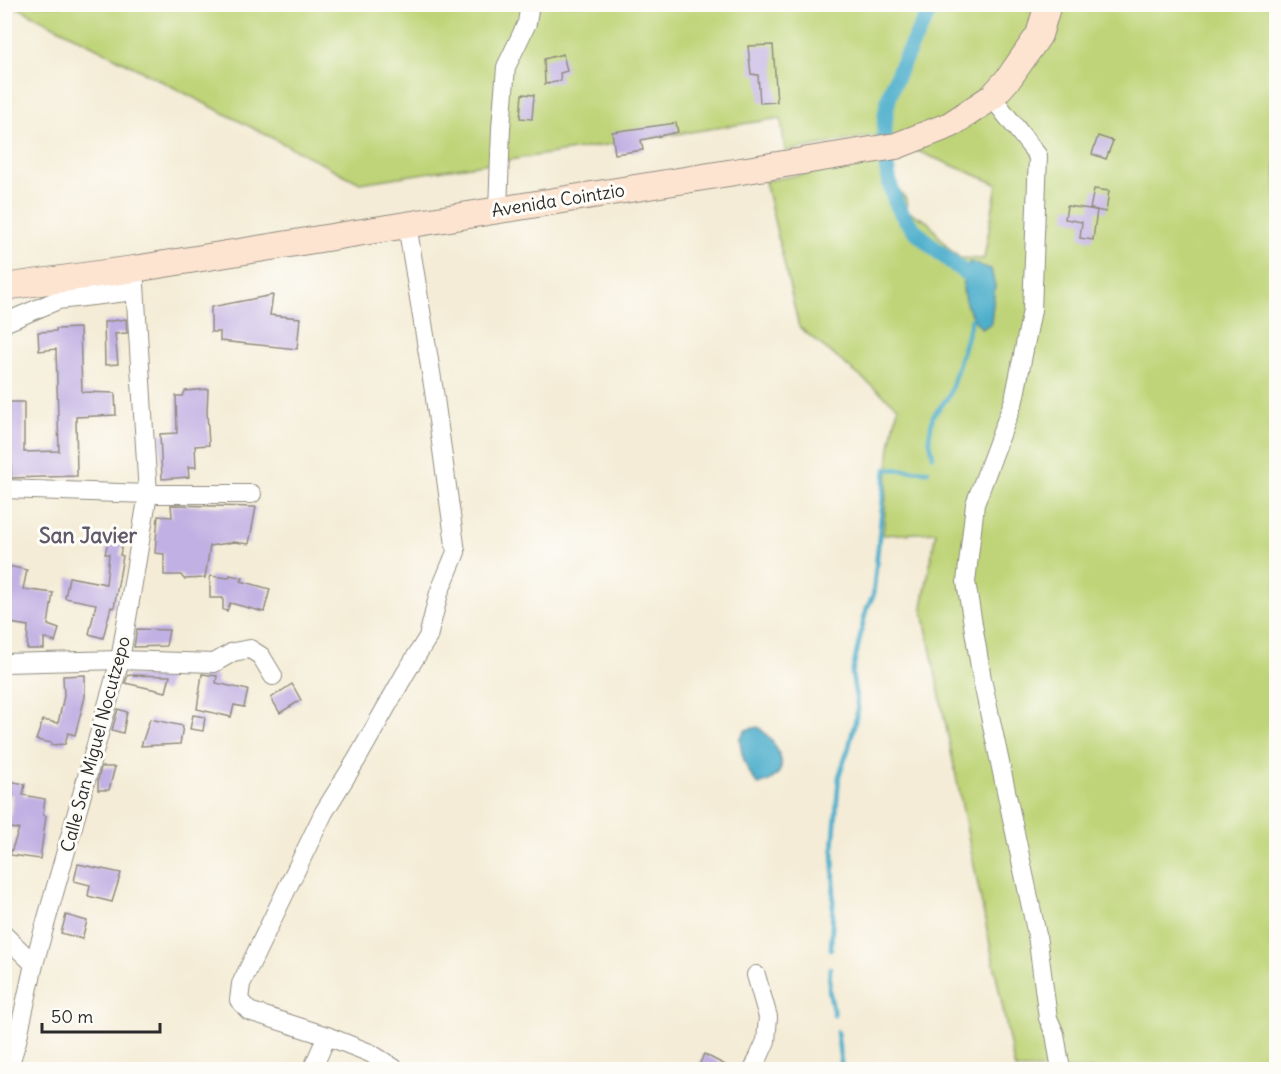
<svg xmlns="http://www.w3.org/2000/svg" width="1281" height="1074" viewBox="0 0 1281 1074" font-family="Delius,sans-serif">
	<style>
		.green { fill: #bfd478; stroke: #758052; stroke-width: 1.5 }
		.water { fill: #4dafcc; stroke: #3c6d7c; stroke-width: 1.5 }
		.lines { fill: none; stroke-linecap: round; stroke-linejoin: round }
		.stream { stroke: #4dafcc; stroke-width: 4.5 }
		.canal { stroke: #4dafcc; stroke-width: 16 }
		.building { fill: #c1b0e3 }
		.street-casing { stroke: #908c80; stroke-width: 20 }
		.secondary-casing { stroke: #908c80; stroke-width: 28 }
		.street { stroke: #fff; stroke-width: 18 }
		.secondary { stroke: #fde4d1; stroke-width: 26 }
		.labels { text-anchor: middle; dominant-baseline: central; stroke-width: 6; stroke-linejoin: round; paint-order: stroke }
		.street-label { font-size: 18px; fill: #2b2b2b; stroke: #fdfcf7 }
		.quarter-label { font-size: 21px; font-weight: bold; fill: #605a6b; stroke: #fdfcf7 }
	</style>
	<rect width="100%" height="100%" fill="#fdfcf7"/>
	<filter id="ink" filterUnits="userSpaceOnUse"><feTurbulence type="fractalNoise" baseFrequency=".0167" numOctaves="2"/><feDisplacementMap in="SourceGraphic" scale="12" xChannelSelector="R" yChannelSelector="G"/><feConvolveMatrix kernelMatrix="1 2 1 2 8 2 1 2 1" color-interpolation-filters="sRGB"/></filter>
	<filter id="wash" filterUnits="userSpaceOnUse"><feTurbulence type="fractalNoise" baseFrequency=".008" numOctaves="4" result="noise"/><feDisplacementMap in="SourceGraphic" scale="24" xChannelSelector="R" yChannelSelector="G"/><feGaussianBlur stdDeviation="1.35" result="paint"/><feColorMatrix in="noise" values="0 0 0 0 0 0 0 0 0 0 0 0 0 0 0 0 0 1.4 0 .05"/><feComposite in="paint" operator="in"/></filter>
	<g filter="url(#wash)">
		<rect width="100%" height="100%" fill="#f4ecd6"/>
		<!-- green -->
		<polygon class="green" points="13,5 1276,5 1276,1069 1015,1069 922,607 936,532 883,535 890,446 898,407 799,327 765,181 893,158 895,186 906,199 908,211 928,222 948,248 960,258 984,259 997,184 879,135 785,151 781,118 360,183"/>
		<!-- water -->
		<g class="water">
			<path d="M970,262L991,269L995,286L991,323L982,329C965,311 956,285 970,262Z"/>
			<path d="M758,727C771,737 794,765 772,779C769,782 763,783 759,785C746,772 741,756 740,738L746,730Z"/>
		</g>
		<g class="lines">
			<!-- stream -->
			<g class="stream">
				<polyline points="933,456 929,437 933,416 949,396 972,319"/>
				<polyline points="831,949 834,884 833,850 839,776 849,747 858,709 852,674 866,610 873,596 886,469 928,471"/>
				<polyline points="830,968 829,989 834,1015"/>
				<polyline points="837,1032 842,1070"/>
			</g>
			<!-- canal -->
			<path class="canal" d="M933,4C919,33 901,61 891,91C879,126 883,190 906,220C920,238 946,258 964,272"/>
		</g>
		<g id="blocks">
			<!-- building -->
			<g class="building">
				<polygon points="773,45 777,102 760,103 758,75 751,74 748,46"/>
				<polygon points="563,54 567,71 560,73 561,81 545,84 544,59"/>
				<polygon points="522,94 534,95 532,119 520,118"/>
				<polygon points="676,123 678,132 641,140 643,150 615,154 612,132"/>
				<polygon points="1098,136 1113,141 1106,159 1092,154"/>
				<polygon points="1094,189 1109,191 1106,212 1090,209"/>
				<polygon points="1067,206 1097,210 1093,240 1080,238 1082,222 1065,219"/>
				<polygon points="273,295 270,315 300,318 297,349 220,341 220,332 211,332 211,307"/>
				<polygon points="126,319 127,333 115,334 118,364 105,365 104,322"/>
				<polygon points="80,328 82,392 115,393 116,415 76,417 77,476 11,478 11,458 4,458 4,402 24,402 24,452 59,451 56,349 39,351 38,332 56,331 56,329"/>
				<polygon points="208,389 207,412 209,445 195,446 196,467 188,467 189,477 162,479 160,434 177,433 176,396 183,396 185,391"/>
				<polygon points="171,505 256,507 249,544 234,542 210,546 205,578 184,579 181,575 164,575 164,554 155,553 158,516 172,517"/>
				<polygon points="109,538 123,540 120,555 123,556 114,608 111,607 103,638 89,634 96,604 65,598 69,577 106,584 109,554 105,554"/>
				<polygon points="4,565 27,570 23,589 53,593 48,625 59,629 55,642 44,638 44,649 27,649 28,626 4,622"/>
				<polygon points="230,575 243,578 241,581 270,589 264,612 230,603 227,611 223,610 223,598 210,598 210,576 229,578"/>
				<polygon points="137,629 169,630 166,646 134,647"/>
				<polygon points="202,674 217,676 216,683 248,690 244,707 234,705 231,717 197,709"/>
				<polygon points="85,675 85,697 75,735 68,733 65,744 51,745 52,743 36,740 43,720 58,723 64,696 63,676"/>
				<polygon points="128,675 170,676 166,692 125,683"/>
				<polygon points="292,684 301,700 280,713 271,698"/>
				<polygon points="118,709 127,712 123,733 112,730"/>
				<polygon points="193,715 205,717 203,731 190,729"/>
				<polygon points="150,719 183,726 180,744 141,746"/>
				<polygon points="101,767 115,767 109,790 98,790 98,780"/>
				<polygon points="4,780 25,784 23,795 45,799 43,815 46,816 40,859 10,855 19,829 9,828 13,795 4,793"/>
				<polygon points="78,864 121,873 112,902 88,896 90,885 74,881"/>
				<polygon points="66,915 87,921 82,939 61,933"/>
				<polygon points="704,1054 735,1070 697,1070"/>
			</g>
		</g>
	</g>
	<g filter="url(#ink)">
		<use href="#blocks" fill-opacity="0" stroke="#908c80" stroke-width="1.5"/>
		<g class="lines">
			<!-- street casing -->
			<g class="street-casing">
				<g id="street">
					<polyline points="992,97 1038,156 1032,310 1014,400 975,504 966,582 982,679 1037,935 1048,1018 1055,1034 1061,1070"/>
					<polyline points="498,210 501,128 506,67 527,23 530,4"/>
					<polyline points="4,323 58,300 135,291"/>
					<polyline points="4,489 148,494 252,494"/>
					<polyline points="4,663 120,660 214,663 233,652 250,649 261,656 273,676"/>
					<polyline points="4,935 34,964"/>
					<polyline points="8,1070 17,1041 34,964 120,660 148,494 134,269"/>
					<polyline points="312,1070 327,1036"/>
					<polyline points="397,1070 370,1053 327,1036 249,1011 239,1000 241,984 324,812 357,759 405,674 428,637 439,593 456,552 434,391 407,224"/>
					<polyline points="753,1070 766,1041 768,1017 756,975"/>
				</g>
			</g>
			<!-- secondary casing -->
			<g class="secondary-casing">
				<polyline id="secondary" points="4,287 134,269 896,146 950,125 992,97 1009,78 1039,35 1048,4"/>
			</g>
			<!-- street -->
			<use href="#street" class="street"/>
			<!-- secondary -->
			<use href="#secondary" class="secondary"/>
		</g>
	</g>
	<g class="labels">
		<!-- street labels -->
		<g class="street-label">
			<text transform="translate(558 200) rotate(-9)">Avenida Cointzio</text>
			<text transform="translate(95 744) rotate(-75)">Calle San Miguel Nocutzepo</text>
		</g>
		<!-- quarter labels -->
		<g class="quarter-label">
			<text x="88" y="535">San Javier</text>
		</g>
	</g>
	<!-- margin -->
	<rect width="1281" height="1074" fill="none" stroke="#fdfcf7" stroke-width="24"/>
	<!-- scale -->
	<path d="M42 1023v9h118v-9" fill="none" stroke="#2b2b2b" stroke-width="3"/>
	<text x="51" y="1023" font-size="18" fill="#2b2b2b" stroke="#fdfcf7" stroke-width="4.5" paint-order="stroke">50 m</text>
</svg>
